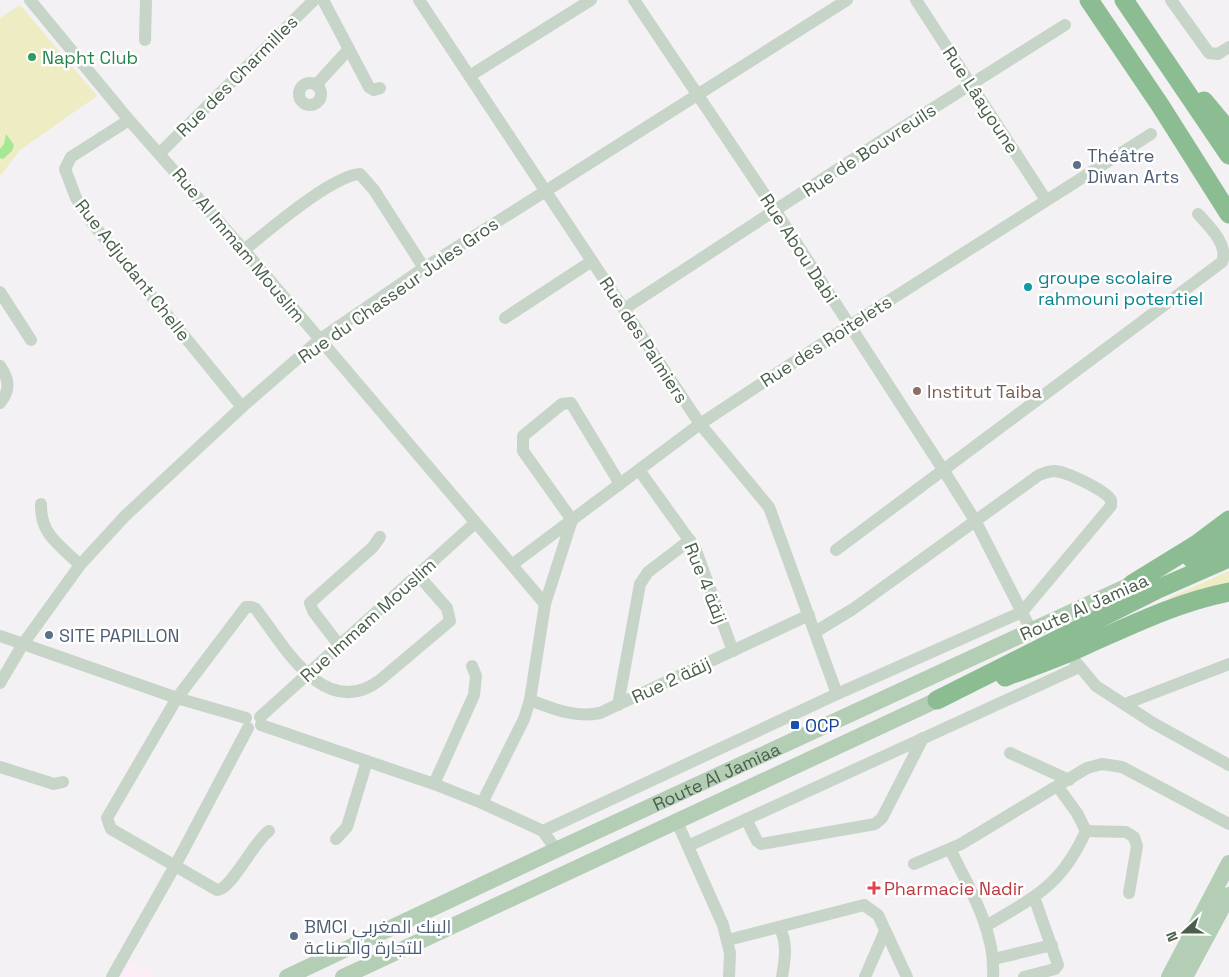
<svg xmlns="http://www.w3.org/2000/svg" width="1229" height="977" viewBox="0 0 1229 977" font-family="'Space Grotesk',Cairo,sans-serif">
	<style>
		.commercial { fill: #fcedf7 }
		.green { fill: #edecc3 }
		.water { fill: #a6e793 }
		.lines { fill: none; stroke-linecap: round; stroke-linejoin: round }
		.minor { stroke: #c6d5c7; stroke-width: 12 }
		.major { stroke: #b3ceb5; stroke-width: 16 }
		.highway { stroke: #8cbc91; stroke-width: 19 }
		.leisure-dot { fill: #2e9e5b; stroke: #fff; stroke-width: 2 }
		.service-dot { fill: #5c6f8a; stroke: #fff; stroke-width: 2 }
		.culture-dot { fill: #0f9aa8; stroke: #fff; stroke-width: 2 }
		.education-dot { fill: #8d6e63; stroke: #fff; stroke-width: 2 }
		.transit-dot { fill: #1a4fb4; stroke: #fff; stroke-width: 2 }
		.health-dot { fill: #e0444e; stroke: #fff; stroke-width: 2 }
		.labels { text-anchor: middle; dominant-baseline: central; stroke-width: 5; stroke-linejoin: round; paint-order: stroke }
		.leisure-label { font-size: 18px; fill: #27864d; stroke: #fff; text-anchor: start }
		.street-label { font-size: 18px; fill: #4a5e4b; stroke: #fff }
		.service-label { font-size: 18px; fill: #4e5e75; stroke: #fff; text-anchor: start }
		.culture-label { font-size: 18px; fill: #0d838f; stroke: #fff; text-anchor: start }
		.education-label { font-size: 18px; fill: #785e54; stroke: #fff; text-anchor: start }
		.transit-label { font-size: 18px; fill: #164399; stroke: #fff; text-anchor: start }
		.health-label { font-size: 18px; fill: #be3a42; stroke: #fff; text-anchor: start }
	</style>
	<rect width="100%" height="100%" fill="#f3f1f3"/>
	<!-- commercial -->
	<polygon class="commercial" points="130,960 154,975 155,977 120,977"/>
	<!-- green -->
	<g class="green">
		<polygon points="20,5 97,96 20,150 0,176 0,18"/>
		<polygon points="1229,571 1229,585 1170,601 1169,598"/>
	</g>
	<!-- water -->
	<polygon class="water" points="6,134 14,145 12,151 3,159 0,158 0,149 4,144"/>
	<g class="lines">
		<!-- minor -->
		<g class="minor">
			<polyline points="30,0 129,120 244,250 545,604"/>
			<polyline points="323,0 369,87 374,90 380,88"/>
			<polyline points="419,0 700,424 769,507 837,694"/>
			<polyline points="634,0 775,210 944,471 976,522 1031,630"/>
			<polyline points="916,0 1046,200"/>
			<polyline points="1171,0 1209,53 1218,54 1229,47"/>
			<polyline points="145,40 146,0"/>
			<polyline points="471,75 591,0"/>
			<circle cx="310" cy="94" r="11"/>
			<polyline points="316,85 349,49"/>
			<polyline points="129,120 71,157 65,169 76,198 92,223 242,407"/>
			<polyline points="160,153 314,0"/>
			<path d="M244,250C268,231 331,176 360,174L374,190L424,268"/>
			<polyline points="0,292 31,340"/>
			<polyline points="624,309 881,141 1065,25"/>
			<polyline points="505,318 592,261"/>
			<path d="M0,366C9,379 11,390 0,403"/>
			<polyline points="639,470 695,548 733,651"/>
			<path d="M41,504C40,535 60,545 80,565"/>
			<path d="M836,550L1222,262C1229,245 1209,226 1198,214"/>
			<polyline points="513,564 700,424 849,326 1151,134"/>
			<polyline points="0,636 177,698 246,718"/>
			<polyline points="339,645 313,611 310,603 373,547 380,537"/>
			<polyline points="1075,661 1096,686 1153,723 1229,765"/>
			<polyline points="0,683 23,644 80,565 125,516 242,407 319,340 424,268 847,0"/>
			<path d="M530,700C554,709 574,718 600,713L809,615"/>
			<polyline points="1125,704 1229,664"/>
			<polyline points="618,705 640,584 648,572 690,540"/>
			<polyline points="260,717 475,523"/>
			<polyline points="261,725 434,784 482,803 543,831 556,850"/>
			<polyline points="1010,753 1069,780"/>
			<polyline points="0,767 54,784 63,782"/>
			<polyline points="434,784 474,695 476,676 472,666"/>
			<polyline points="482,803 524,719 530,700 545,604 572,520 523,451 523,436 562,404 571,403 620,484"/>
			<polyline points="746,819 757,841 761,844 875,824 882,818 923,738"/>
			<polyline points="677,822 723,925 730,953 729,977"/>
			<path d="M269,831C253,842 232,889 217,890L111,829L107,818L177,698L246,607H252L256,609C284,646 325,722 380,680L450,621L447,608L418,575"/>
			<path d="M543,831L837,694L1022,612L1111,506V500C1105,490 1067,472 1055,471C1049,471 1044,473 1039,475L853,609L815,632"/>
			<polyline points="1086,831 1126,832 1134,837 1137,846 1129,893"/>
			<polyline points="336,839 347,827 367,761"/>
			<polyline points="688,846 1079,667"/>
			<path d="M950,849C970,889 996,932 993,977"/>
			<polyline points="914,864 961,844 1087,768 1102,764 1122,767 1229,824"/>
			<path d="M986,926C1036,896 1061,886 1086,831L1077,813L1058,787"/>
			<path d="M779,927C788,942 785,960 782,977"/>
			<polyline points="728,940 864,905 878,915 907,977"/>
			<polyline points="994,959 1052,945"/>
			<polyline points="112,977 176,864 248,728"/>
			<polyline points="865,977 885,931"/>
			<polyline points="1024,977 1055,969 1058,965 1034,897"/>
		</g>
		<!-- major -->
		<g class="major">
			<path id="s1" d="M287,977L556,850L1132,584"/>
			<polyline points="343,977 937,700"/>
			<polyline points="1169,977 1229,863"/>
			<polyline points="1185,977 1229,895"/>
		</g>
		<!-- highway -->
		<g class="highway">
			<polyline points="1089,0 1160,105 1229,214"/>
			<polyline points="1124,0 1229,155"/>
			<polyline points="1204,101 1229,131"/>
			<polyline points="1191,558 1229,541"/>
			<polyline points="1132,584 1197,544 1229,520"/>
			<path d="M1005,677C1032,667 1060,657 1086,645C1134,624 1178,602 1229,592"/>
			<polyline points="937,700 1158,589 1229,558"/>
		</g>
	</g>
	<!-- markers -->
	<circle class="leisure-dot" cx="32" cy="57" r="5"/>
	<g class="service-dot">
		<circle cx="1077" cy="165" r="5"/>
		<circle cx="49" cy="635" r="5"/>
		<circle cx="294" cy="936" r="5"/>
	</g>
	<circle class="culture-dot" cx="1028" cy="287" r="5"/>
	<circle class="education-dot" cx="917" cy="391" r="5"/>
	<rect class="transit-dot" x="790" y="720" width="10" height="10" rx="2.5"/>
	<path class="health-dot" d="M871.5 880.5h5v5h5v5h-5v5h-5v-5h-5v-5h5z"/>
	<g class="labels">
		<!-- leisure labels -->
		<g class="leisure-label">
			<text x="42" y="57">Napht Club</text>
		</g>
		<!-- street labels -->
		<g class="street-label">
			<text transform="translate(237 76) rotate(-45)">Rue des Charmilles</text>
			<text transform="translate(981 100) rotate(57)">Rue Lâayoune</text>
			<text transform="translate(869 150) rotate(-33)">Rue de Bouvreuils</text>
			<text transform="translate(239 245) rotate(50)">Rue Al Immam Mouslim</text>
			<text transform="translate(799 248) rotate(57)">Rue Abou Dabi</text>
			<text transform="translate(133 270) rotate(52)">Rue Adjudant Chelle</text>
			<text transform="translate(398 290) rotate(-35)">Rue du Chasseur Jules Gros</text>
			<text transform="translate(644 340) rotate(57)">Rue des Palmiers</text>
			<text transform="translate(826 341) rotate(-33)">Rue des Roitelets</text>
			<text transform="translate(706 583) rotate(68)">Rue 4 زنقة</text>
			<text transform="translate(1084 607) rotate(-24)">Route Al Jamiaa</text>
			<text transform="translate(368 620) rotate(-42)">Rue Immam Mouslim</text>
			<text transform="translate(671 680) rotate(-25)">Rue 2 زنقة</text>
			<text stroke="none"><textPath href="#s1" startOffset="474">Route Al Jamiaa</textPath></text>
		</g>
		<!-- service labels -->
		<g class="service-label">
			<text x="1087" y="155">Théâtre<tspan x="1087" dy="21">Diwan Arts</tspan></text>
			<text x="59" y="635">SITE PAPILLON</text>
			<text x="304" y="926">BMCI البنك المغربي<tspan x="304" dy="21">للتجارة والصناعة</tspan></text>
		</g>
		<!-- culture labels -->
		<g class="culture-label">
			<text x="1038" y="277">groupe scolaire<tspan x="1038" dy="21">rahmouni potentiel</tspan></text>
		</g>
		<!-- education labels -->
		<g class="education-label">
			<text x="927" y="391">Institut Taiba</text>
		</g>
		<!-- transit labels -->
		<g class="transit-label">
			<text x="805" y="725">OCP</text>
		</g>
		<!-- health labels -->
		<g class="health-label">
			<text x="884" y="888">Pharmacie Nadir</text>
		</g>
	</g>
	<!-- north arrow -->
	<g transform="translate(1184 932) rotate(249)" stroke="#ffffff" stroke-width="4" paint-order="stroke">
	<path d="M0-4L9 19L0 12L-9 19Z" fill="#4a5e4b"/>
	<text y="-8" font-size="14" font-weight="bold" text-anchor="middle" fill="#4a5e4b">N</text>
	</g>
</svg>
